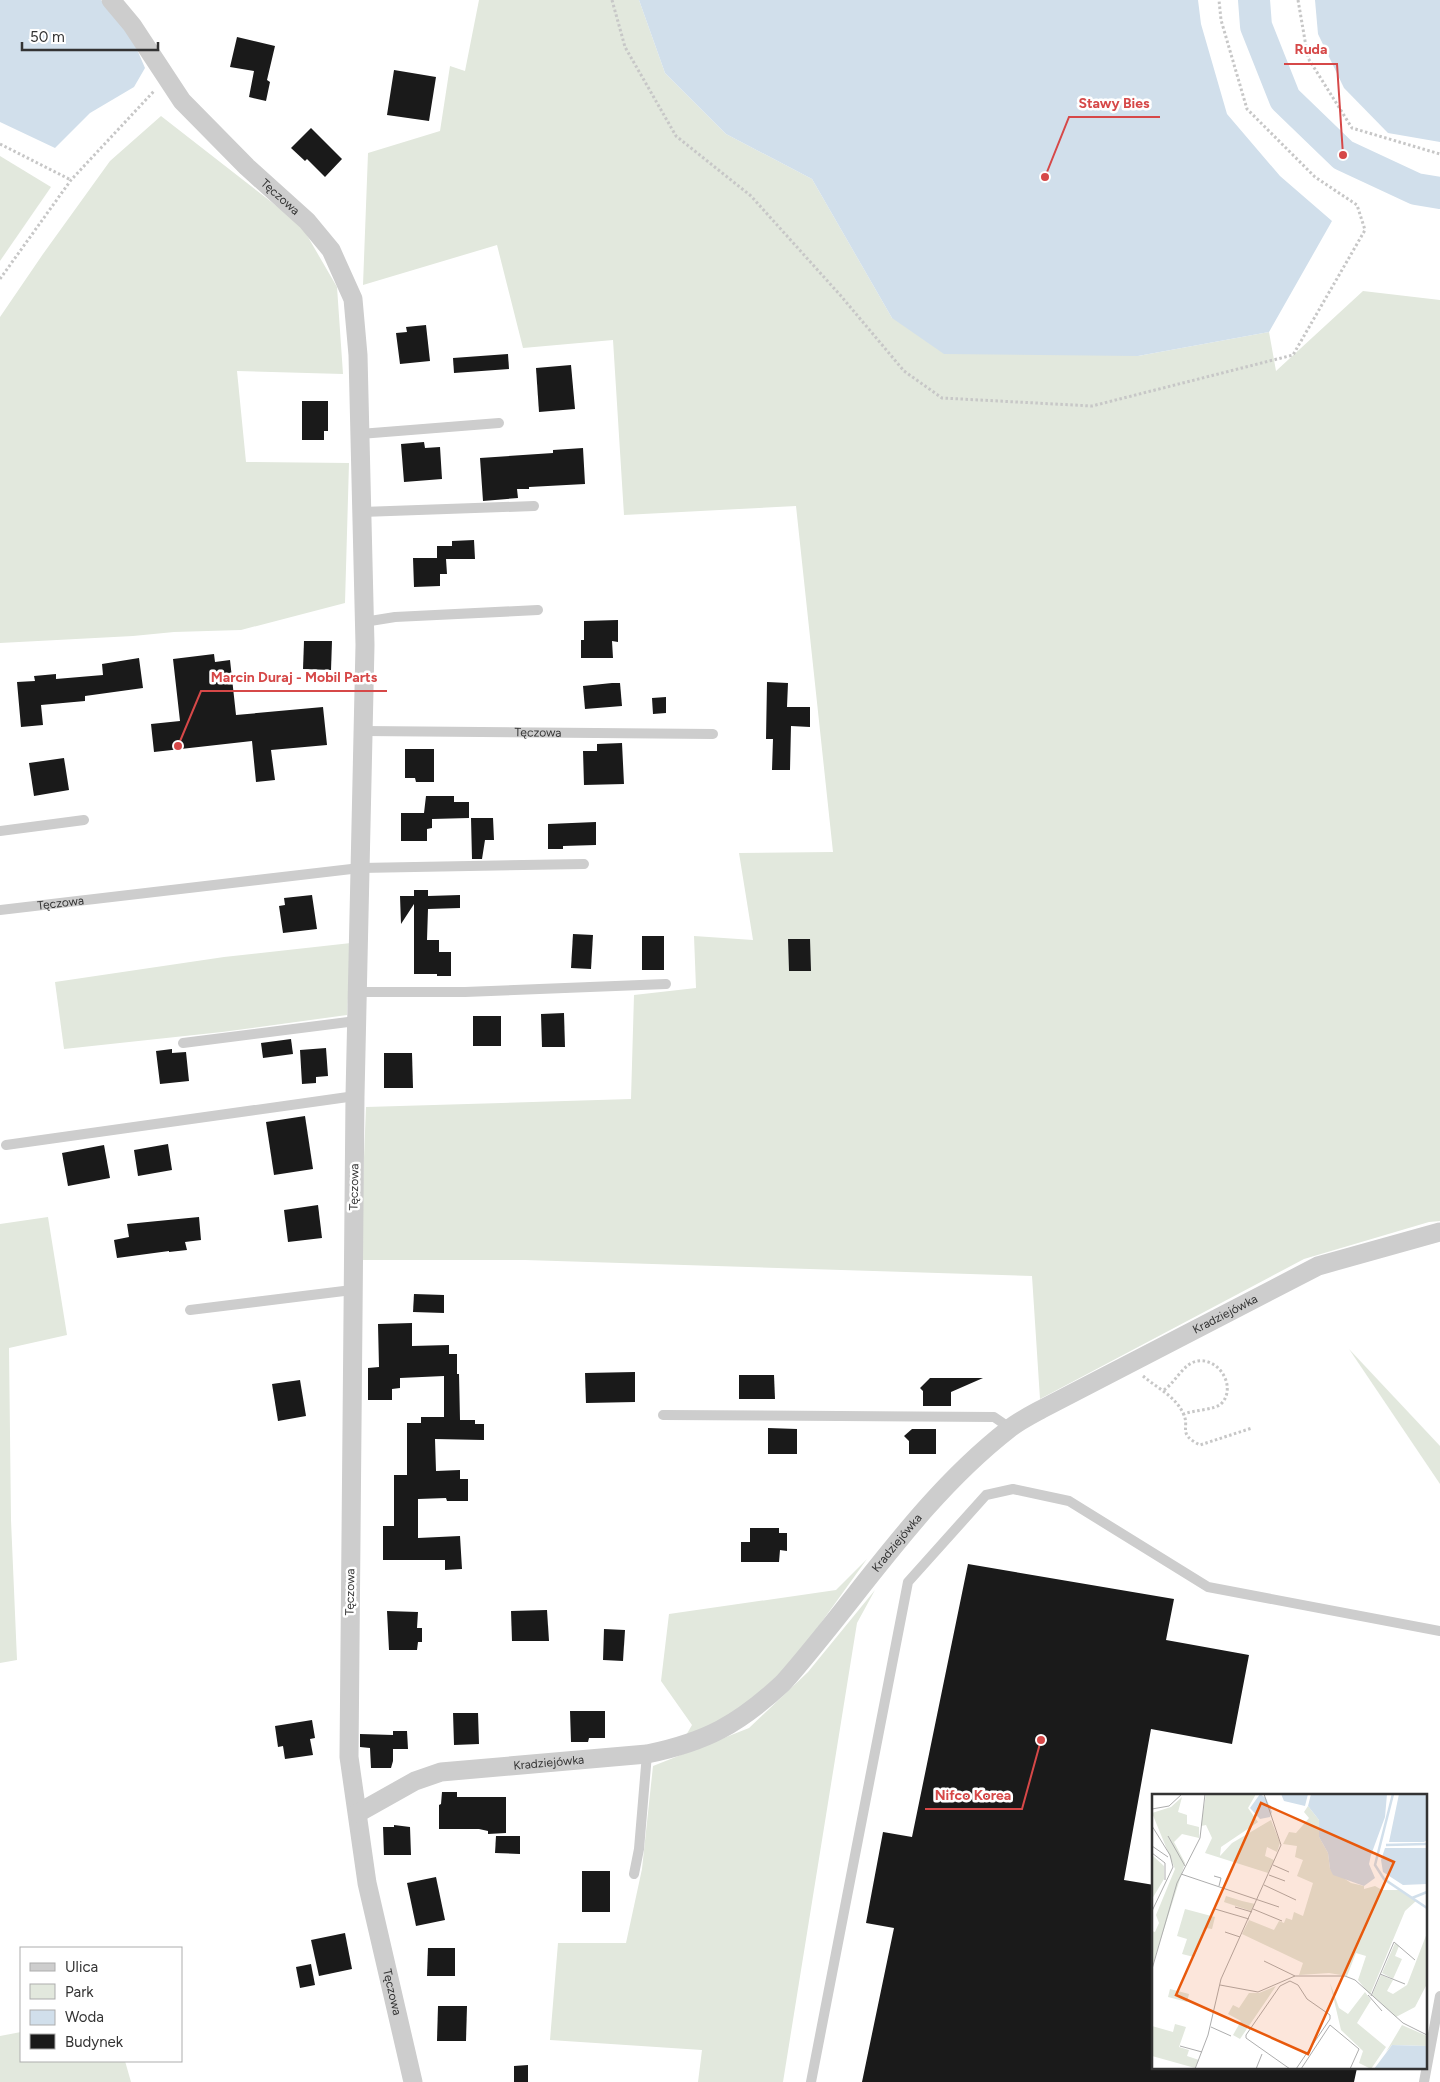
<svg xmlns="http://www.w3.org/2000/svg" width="1440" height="2082" viewBox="0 0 1440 2082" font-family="Figtree,sans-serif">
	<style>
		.green { fill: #e2e8dd }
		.water { fill: #d1dfeb }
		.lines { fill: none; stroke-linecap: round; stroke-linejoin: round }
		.river { stroke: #d1dfeb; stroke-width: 32 }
		.building { fill: #1a1a1a }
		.path { stroke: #c7c7c7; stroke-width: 3; stroke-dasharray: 2.5 2.5; stroke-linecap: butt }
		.service { stroke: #cdcdcd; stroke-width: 10 }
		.minor { stroke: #cdcdcd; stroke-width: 19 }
		.labels { text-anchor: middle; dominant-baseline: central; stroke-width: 5; stroke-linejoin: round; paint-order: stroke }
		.street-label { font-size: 12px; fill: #333; stroke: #fff }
		.inset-river { fill: none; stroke: #d1dfeb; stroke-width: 2.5 }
		.inset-road { fill: none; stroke: #adadad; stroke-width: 1 }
		.view { fill: #e8590c; fill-opacity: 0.15; stroke: #e8590c; stroke-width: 2.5 }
		.inset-edge { fill: none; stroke: #333; stroke-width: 2.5 }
		.leader { fill: none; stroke: #d64848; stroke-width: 2 }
		.callout-dot { fill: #d64848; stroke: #fff; stroke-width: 2 }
		.callout-label { font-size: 14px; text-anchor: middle; font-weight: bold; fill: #d64848; stroke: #fff; stroke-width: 5; stroke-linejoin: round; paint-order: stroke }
	</style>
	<rect width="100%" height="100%" fill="#fff"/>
	<!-- green -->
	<g class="green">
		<polygon points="479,0 639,0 665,73 726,134 812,179 892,318 1138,356 1269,332 1276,371 1363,291 1440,300 1440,1221 1429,1222 1304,1259 1040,1399 1032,1276 525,1260 360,1260 366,1107 631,1099 634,995 696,988 694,936 753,940 739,853 833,852 796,506 624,515 613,340 523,348 497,245 363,285 368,153 440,131 450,66 465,71"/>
		<polygon points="161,116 301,225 337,287 343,374 237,371 246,462 349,463 345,603 241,630 174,632 133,636 0,643 0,317 43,254 110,161"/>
		<polygon points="0,156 51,187 0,261"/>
		<polygon points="351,943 347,1015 222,1032 64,1049 55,982 224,957"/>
		<polygon points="48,1217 67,1335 9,1348 11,1520 17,1660 0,1663 0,1224"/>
		<polygon points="1349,1349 1440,1446 1440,1484"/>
		<polygon points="867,1559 795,1659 741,1710 685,1737 692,1725 661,1681 669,1614 836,1590"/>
		<polygon points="875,1590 857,1623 783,2082 698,2082 702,2050 550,2040 558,1943 626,1943 642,1869 653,1766 749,1728 808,1672"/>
		<polygon points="21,2032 21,2061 125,2061 131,2082 0,2082 0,2036"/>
	</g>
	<!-- water -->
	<g class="water">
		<polygon points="0,0 101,0 133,40 145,68 134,87 90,113 55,148 0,122"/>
		<polygon points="639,0 1198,0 1201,24 1227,114 1280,176 1332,221 1269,332 1138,356 944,354 892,318 812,179 726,134 665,73"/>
		<polygon points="1315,0 1440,0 1440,142 1388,133 1344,88 1318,34"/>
	</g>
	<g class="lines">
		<!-- river -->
		<polyline class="river" points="1254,0 1256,26 1285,99 1343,155 1416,189 1440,193"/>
	</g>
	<!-- building -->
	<g class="building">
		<polygon points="237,37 275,46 267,80 270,82 266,101 249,97 254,71 230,67"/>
		<polygon points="394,70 436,77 429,121 387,115"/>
		<polygon points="311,128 342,159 325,177 307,159 305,161 291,148"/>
		<polygon points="426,325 430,361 400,364 396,333 407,332 406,327"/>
		<polygon points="508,354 509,369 454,373 453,358"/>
		<polygon points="571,365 575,409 539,412 536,368"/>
		<polygon points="302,401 328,401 328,431 324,431 324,440 302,440"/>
		<polygon points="424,442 425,448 440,447 442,479 404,482 401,444"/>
		<polygon points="583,448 585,484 529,487 529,489 517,489 518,498 483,501 480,458 553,453 553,450"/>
		<polygon points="474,540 475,559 446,559 447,574 440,574 440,586 414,587 413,558 437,558 437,546 452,546 452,541"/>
		<polygon points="618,620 618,642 612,641 613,658 581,658 581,640 584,640 584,621"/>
		<polygon points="304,641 332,641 331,670 303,669"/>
		<polygon points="214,654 215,662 230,660 236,715 323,707 327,745 271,750 275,780 256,782 252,741 154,752 151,724 180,721 173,659"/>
		<polygon points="139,658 143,688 85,696 85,701 41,705 43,725 21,727 17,682 35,681 34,676 56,674 56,679 103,675 102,664"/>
		<polygon points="767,682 788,683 787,707 810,707 810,727 791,726 790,770 772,770 773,739 766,739"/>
		<polygon points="612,683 620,683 622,706 585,709 583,686"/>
		<polygon points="666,697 666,713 653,714 652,698"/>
		<polygon points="622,743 624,784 584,785 583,751 597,751 597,744"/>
		<polygon points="405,749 434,749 434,782 416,782 415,778 405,778"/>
		<polygon points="64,758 69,790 34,796 29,763"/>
		<polygon points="426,796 454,796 454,802 469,802 469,818 432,819 432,828 427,829 427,841 401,841 401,813 424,813"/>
		<polygon points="471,818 493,818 494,840 485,840 482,859 472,859"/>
		<polygon points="596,822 596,845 563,846 563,849 548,849 548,824"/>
		<polygon points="414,890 428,890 428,896 460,895 460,908 428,909 427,940 439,940 439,952 451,952 451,976 437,976 437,974 414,974 414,904 401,924 400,896 414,896"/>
		<polygon points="312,895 317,929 283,933 279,906 285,905 284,898"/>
		<polygon points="573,934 593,935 591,969 571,968"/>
		<rect x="642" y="936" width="22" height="34"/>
		<polygon points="788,939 810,939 811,971 789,971"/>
		<polygon points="564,1013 565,1047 542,1047 541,1014"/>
		<rect x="473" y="1016" width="28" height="30"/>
		<polygon points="291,1039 293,1054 263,1058 261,1043"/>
		<polygon points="326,1048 328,1076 316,1077 316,1083 302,1084 300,1050"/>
		<polygon points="172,1049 172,1053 186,1052 189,1081 160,1084 156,1051"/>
		<polygon points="384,1053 412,1053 413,1088 384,1088"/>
		<polygon points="305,1116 313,1169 274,1175 266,1122"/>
		<polygon points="168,1144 172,1170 138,1176 134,1150"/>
		<polygon points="104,1145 110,1178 68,1186 62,1153"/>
		<polygon points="318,1205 322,1238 288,1242 284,1210"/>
		<polygon points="199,1217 201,1240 185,1242 187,1250 169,1252 169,1251 117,1258 114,1240 129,1237 127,1224"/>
		<polygon points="414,1294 444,1295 444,1313 413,1312"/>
		<polygon points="412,1323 412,1346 449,1345 449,1354 457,1354 457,1374 459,1374 460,1420 475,1420 475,1424 484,1424 484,1440 435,1439 436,1471 460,1470 460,1479 468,1479 468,1501 447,1501 446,1498 418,1499 418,1538 460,1536 462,1569 445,1570 445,1560 383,1560 383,1526 394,1526 394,1475 407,1475 407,1423 421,1423 421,1417 444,1417 444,1376 400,1378 400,1388 392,1389 392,1400 368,1400 368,1368 379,1367 378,1324"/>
		<polygon points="635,1372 635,1402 586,1403 585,1373"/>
		<polygon points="739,1375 774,1375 775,1399 739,1399"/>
		<polygon points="930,1378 983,1378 951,1392 951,1406 923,1406 923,1391 920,1388"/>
		<polygon points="300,1380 306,1416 278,1421 272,1384"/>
		<polygon points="768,1428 797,1429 797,1454 768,1454"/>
		<polygon points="912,1429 936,1429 936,1454 909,1454 909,1441 904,1436"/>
		<polygon points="750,1528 779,1528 779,1533 787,1533 787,1551 780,1550 779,1562 741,1562 741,1542 750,1542"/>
		<polygon points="968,1564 1174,1599 1166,1640 1249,1655 1232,1744 1151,1729 1124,1880 1154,1885 1154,2068 1357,2068 1354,2082 862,2082 894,1928 866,1923 883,1832 912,1837"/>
		<polygon points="547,1610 549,1641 512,1641 511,1611"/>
		<polygon points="387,1611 418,1612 417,1628 422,1628 422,1642 418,1642 417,1650 389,1650"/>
		<polygon points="604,1629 625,1630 623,1661 603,1660"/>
		<polygon points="570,1711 605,1711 605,1738 589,1738 588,1742 571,1742"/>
		<polygon points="453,1713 478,1713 479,1744 454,1745"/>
		<polygon points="312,1720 315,1738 310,1739 313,1755 285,1759 283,1746 278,1747 275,1726"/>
		<polygon points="393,1731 407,1731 408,1749 393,1749 393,1761 391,1768 371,1768 370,1748 360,1747 360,1734 393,1735"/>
		<polygon points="442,1792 457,1792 457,1797 506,1797 506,1833 488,1834 488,1831 479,1829 439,1829 439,1805 441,1804"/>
		<polygon points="394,1825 410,1827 411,1855 384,1855 383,1827 394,1827"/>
		<polygon points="496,1836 520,1836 520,1854 495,1853"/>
		<rect x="582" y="1871" width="28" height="41"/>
		<polygon points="436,1877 445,1920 416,1926 407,1883"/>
		<polygon points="345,1933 352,1969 319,1976 311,1940"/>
		<polygon points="428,1948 455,1948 455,1976 427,1976"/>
		<polygon points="311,1964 315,1985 300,1988 296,1967"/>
		<polygon points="438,2006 467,2006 466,2041 437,2041"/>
		<polygon points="528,2065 528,2082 514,2082 514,2066"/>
	</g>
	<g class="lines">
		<!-- path -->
		<g class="path">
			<polyline points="612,0 625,47 676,136 751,196 841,296 904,371 942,398 1092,406 1293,355 1365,230 1357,205 1315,177 1247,109 1221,20 1219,0"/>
			<polyline points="1298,0 1308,58 1352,128 1440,154"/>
			<polyline points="0,144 71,180"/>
			<polyline points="0,279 71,180 155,90"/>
			<path d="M1143,1376C1157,1388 1175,1396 1183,1413C1191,1428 1176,1433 1200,1445L1252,1428"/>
			<path d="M1164,1390C1176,1382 1183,1363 1198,1361C1220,1358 1237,1388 1221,1404C1214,1410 1194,1410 1184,1414"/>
		</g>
		<!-- service -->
		<g class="service">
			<polyline points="360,434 499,423"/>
			<polyline points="362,512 534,506"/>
			<polyline points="364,622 395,617 538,610"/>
			<path id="s1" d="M363,731L713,734"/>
			<polyline points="0,831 84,820"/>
			<path id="s2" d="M0,910L360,868L584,864"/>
			<polyline points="357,992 465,992 666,984"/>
			<polyline points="183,1043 356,1021"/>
			<polyline points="6,1145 355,1096"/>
			<polyline points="190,1310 352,1290"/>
			<polyline points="663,1415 994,1417 1010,1428"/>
			<polyline points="634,1874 639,1849 647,1754"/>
			<polyline points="811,2082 908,1582 986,1495 1013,1489 1069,1501 1208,1587 1440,1631"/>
			<polyline points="1424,2082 1440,1996"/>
		</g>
		<!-- minor -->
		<g class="minor">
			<path id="s3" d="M111,0L132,25L182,101L247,167L307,221L331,250L353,299L358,355L365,645L355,1096L349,1757L367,1883L413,2082"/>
			<path id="s4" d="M358,1813L415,1781L441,1772L647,1754C706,1742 739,1724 783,1683C858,1598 919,1499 1009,1429C1019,1421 1031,1415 1042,1409L1318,1266L1440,1232"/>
		</g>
	</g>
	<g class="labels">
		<!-- street labels -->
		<g class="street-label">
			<text stroke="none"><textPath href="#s3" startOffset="261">Tęczowa</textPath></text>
			<text stroke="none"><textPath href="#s1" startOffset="175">Tęczowa</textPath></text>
			<text stroke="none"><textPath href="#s2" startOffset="61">Tęczowa</textPath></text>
			<text transform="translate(354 1187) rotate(-89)">Tęczowa</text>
			<text stroke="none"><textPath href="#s4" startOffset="1041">Kradziejówka</textPath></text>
			<text stroke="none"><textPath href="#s4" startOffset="636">Kradziejówka</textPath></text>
			<text transform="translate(350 1592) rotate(-89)">Tęczowa</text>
			<text stroke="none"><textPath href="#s4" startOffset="201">Kradziejówka</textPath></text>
			<text stroke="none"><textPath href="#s3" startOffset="2086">Tęczowa</textPath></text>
		</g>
	</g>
	<!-- overview -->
	<g transform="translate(1152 1794)">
		<rect width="275" height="275" fill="#fff"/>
		<path d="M54,0H104L96,14L106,28L69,53L68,62L80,49L119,26L128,49L125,58L115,53L113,62L122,66L116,79L53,59L60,44L54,31L49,32ZM30,3L26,18L35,21V30L47,33V44L30,40L22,48L33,69L0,173V137L3,138L7,129L4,121L23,75L0,19L19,13ZM156,12L167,26V43L176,59L178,75L199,89L212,92V95L223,92L230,96H247L264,107L253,117L218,201L206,186L214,162L204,159L195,182L177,179L147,181L151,169L90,140L97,126L122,136L127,127L132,129L134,124L140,126L142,118L151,122L161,89L145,82L151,66L143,63L145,52L131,50L137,38L144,39L157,24L152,18ZM0,61L12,72V85L0,105ZM74,102L90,107L103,110L99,117L72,108ZM33,115L63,123L60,135L54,134L42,163L30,160L35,145L25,142ZM275,139V190L263,213L244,223L220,201L229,181L241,186L235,197L241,200L255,191ZM243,149L247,152L243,162L250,165L241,185L230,179ZM178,189L187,214L196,220L213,198L219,206L205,229L234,253L219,275L207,269L211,257L189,236ZM124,192L88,245L81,241L89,227L76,220L81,211L87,214L97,199H107ZM18,195L37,200L35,208L16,203ZM23,230L34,233L27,253L37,256L35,262L47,266L43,274L0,262V232L21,238ZM250,231L275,242V252L240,251L234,258Z" fill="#e2e8dd"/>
		<path d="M108,0L114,4L120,18L118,23L108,25L98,14ZM129,0H156L153,12L132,7ZM159,0H235L233,23L219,61L217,70L223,84L212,92L181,81L178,75L176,59L167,43V26L156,12ZM247,0H275V46L272,48H237ZM233,54H275V90L251,91L231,78L229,66ZM240,251L275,252V275H222Z" fill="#d1dfeb"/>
		<path class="inset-river" d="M241,0L223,71L232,85L275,114M234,51L275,50M260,104L275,98"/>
		<path class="inset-road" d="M0,15L17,12L30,0M0,32L18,61L21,73L0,117M16,42L33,72M0,52L16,63M0,59L13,69V86M121,71L137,78M29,80L127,113M117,81L133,87M62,82L69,84L67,92M112,91L144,106M83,113L100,118M63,115L97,125M101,115L130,127M73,138L88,143M112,167L143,182M0,175L25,89L48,44L53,0M228,180L253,190M68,191L106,198L143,182H193L203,186L251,229L275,241M216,201L230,217M219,202L242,148L263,166M59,233L79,242M28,252L50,258M43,275L56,241L69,185L129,51L112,0M104,275L110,260M138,275L94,244V241L128,192L138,187L146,191L155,205L178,221V225L144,275M149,275L178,231L207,255L198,275"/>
		<path class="view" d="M109,9L242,68L156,260L24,201Z"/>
		<rect width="275" height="275" class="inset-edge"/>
	</g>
	<!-- callouts -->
	<path class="leader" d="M1343 155L1337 64H1284M1045 177L1069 117H1160M178 746L201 691H387M1041 1740L1022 1809H925"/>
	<g class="callout-dot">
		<circle cx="1343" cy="155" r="5"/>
		<circle cx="1045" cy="177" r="5"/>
		<circle cx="178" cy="746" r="5"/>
		<circle cx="1041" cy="1740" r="5"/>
	</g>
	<g class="callout-label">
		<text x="1311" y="54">Ruda</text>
		<text x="1114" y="108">Stawy Bies</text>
		<text x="294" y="682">Marcin Duraj - Mobil Parts</text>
		<text x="973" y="1800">Nifco Korea</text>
	</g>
	<!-- legend -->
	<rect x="20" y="1947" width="162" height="115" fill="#ffffff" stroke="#adadad"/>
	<rect x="30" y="1963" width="25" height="8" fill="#cdcdcd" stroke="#adadad"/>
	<text x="65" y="1972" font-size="15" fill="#333333">Ulica</text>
	<rect x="30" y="1984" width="25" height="15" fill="#e2e8dd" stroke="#adadad"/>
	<text x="65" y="1997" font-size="15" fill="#333333">Park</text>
	<rect x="30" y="2010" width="25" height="15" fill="#d1dfeb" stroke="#adadad"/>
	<text x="65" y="2022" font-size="15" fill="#333333">Woda</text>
	<rect x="30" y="2034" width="25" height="15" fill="#1a1a1a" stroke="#adadad"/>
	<text x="65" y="2047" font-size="15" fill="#333333">Budynek</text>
	<!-- scale -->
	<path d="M22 42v8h136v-8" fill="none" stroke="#333333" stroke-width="2.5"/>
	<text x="30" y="42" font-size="15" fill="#333333" stroke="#ffffff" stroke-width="4" paint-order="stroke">50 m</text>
</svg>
